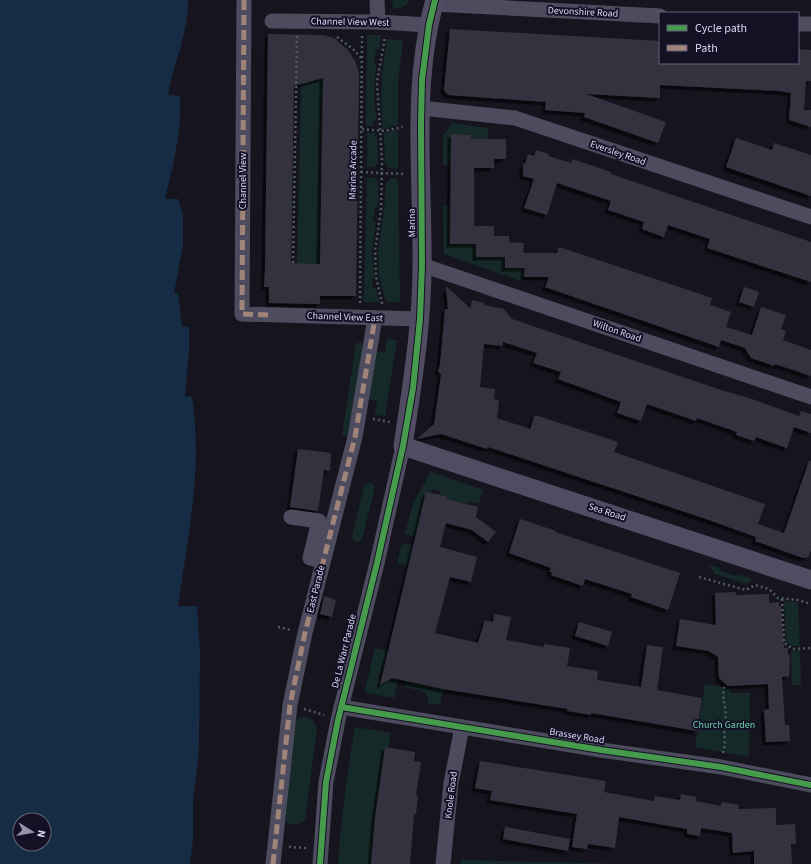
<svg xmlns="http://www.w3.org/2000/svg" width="811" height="864" viewBox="0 0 811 864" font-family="'Source Sans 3',sans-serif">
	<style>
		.green { fill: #152929 }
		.water { fill: #162b44; fill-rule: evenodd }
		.building { fill: #343341; fill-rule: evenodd; filter: url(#shadow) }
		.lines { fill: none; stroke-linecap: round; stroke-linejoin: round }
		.path { stroke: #4d5b65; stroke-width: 2.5; stroke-dasharray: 2 3; stroke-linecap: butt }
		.minor { stroke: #4c4c5e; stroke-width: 15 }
		.major { stroke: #524c63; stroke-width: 19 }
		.quiet { stroke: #a18479; stroke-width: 5; stroke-dasharray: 10 5; stroke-linecap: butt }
		.cycleway-casing { stroke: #131123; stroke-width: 8 }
		.cycleway { stroke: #469c4c; stroke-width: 6 }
		.labels { text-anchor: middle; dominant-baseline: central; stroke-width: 4; stroke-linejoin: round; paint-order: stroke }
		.street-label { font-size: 10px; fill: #d9d8fa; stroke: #131123 }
		.park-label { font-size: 10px; fill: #6dd1b0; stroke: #131123 }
	</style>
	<defs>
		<filter id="shadow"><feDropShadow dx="-3.5" dy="3.5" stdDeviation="0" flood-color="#0009"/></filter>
	</defs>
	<rect width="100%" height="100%" fill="#16151f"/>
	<!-- green -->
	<g class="green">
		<path d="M392,0H410C406,6 401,9 393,9Z"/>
		<polygon points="367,35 381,35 379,50 376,50 374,63 376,64 374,93 376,120 373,122 374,126 366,126"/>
		<path d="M387,39L403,40L398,82V125L383,129C380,95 381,73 387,39Z"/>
		<polygon points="302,46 323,74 320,264 297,263"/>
		<polygon points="452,123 488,128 488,139 471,139 471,135 451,134 451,166 443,165 443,135"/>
		<polygon points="398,130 398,169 389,168 385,164 384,132"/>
		<polygon points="367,133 375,133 375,137 377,137 378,163 374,167 367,167"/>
		<polygon points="367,178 375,178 378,181 378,207 375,206 373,221 376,222 372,251 374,279 372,279 373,288 376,288 379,302 364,302"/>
		<polygon points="391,178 398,178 400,302 386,302 379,275 378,252 384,210 386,183"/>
		<polygon points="443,206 450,206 450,244 476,244 476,257 505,257 505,268 525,268 524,277 521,281 444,254"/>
		<polygon points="387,339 397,340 385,416 375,415 377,401 368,399 375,351 385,353"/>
		<polygon points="356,343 366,343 351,436 342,436"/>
		<polygon points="431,472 483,490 479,504 469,501 468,504 446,499 446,496 440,494 440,491 432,489 431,493 427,492 424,501 424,516 420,515 418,523 422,525 419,537 405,534 413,503"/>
		<polygon points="369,483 373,484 375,487 362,539 359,542 354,541 352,537 364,486"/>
		<polygon points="402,543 416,546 413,558 410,557 408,566 397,563"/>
		<polygon points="709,565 720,568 719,571 737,576 738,574 752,579 750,582 747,584 715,574"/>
		<polygon points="784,601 798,602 800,646 793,646 786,642"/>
		<polygon points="375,648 389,651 384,671 381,672 378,676 379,680 385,682 388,680 389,677 398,679 394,698 367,693 365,690"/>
		<polygon points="800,650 801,685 792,685 791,651"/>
		<polygon points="407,681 443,689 440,705 427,703 428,697 423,691 405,687"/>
		<polygon points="705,684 729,688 731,693 750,693 749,757 695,747"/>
		<path d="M304,716C312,718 314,721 317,728L305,821L296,825L287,823L285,816L295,725L298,718Z"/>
		<path d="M355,727L391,733L388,748H385L379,783L371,864H338C341,818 347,773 355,727Z"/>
		<polygon points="461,860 624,864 461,864"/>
	</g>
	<!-- water -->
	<path class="water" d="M0,0H188C188,33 174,63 168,95L180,96C182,134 173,163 165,199H178L183,216V245L174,293H178L182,326L189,327V350L185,396L192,397C203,467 188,536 178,606H197L200,654L199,742L198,761L193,798V838L190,864H0ZM20,820H44V844H20Z"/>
	<!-- building -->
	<g class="building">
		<polygon points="450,29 660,41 660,63 798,63 798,49 811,50 811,81 806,81 804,110 811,110 811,127 789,120 791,93 779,91 660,85 660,98 586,94 666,122 658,143 584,117 585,113 545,110 546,102 448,95 444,90"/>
		<path d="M268,34L323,35L334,38L349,51L356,63L359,74L356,296H320V304L269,303V287H264L265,270ZM323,78L320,264L291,263L294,86Z"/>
		<polygon points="451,134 471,135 471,139 506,139 506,159 494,159 494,168 474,168 474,226 494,226 494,236 509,236 509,242 524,243 523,253 557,253 559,247 712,298 710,305 731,312 726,327 752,335 761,307 786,315 781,329 786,331 783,340 811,350 811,376 775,364 774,366 751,358 745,348 721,340 719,347 545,287 549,277 524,277 525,268 505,268 505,257 476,257 476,244 450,244"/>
		<polygon points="736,138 772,150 774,143 811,155 811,196 726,167"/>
		<polygon points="536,150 549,154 548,156 571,163 572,159 611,172 611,174 811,242 811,282 707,248 710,239 668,225 664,237 642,229 644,222 608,210 611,201 557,183 547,215 524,208 534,179 523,176 523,163 525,164 528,154 534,156"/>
		<polygon points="446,286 470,308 472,300 484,303 484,305 504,309 512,319 718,389 749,398 799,416 801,411 811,414 811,433 794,427 787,448 756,437 754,441 736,435 737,432 697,418 696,421 647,404 641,421 617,413 621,402 558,379 561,372 533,363 537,353 503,342 503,346 484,344 480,387 495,389 494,399 499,400 497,418 530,429 535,415 618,442 614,452 765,504 758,524 784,533 809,461 811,461 811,550 808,557 803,558 755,541 756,537 706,519 488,447 487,449 441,434 417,439 434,424 441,375 438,371 440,365 445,309 448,309"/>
		<polygon points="744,287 759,292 754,307 739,302"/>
		<polygon points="298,449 331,453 330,471 324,470 318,511 290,507"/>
		<polygon points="426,492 446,496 446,499 478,507 476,517 496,532 488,542 472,530 446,523 440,547 477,557 471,582 450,577 435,633 478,643 485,620 493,622 494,614 511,617 506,640 544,647 544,644 570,648 567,666 598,671 597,680 641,687 647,645 663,647 657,690 702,698 697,731 591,713 591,715 567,711 568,709 443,689 392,678 380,685"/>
		<polygon points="520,519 556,531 555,532 680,573 668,610 631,597 632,594 585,579 583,586 551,575 552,572 549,572 551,568 509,553"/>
		<polygon points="736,592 736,595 769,594 769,603 779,602 779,606 781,606 784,648 788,648 788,655 790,655 789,676 782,677 785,725 789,725 790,741 766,742 764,710 769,709 768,684 728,686 719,678 718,657 709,651 676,646 680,619 716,625 715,593"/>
		<polygon points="324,596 336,600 332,617 320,614"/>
		<polygon points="579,622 612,632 608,646 575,636"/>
		<polygon points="385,747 415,752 414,761 421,762 416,795 418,796 416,814 414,814 410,864 371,864 375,818"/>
		<polygon points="480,761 606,781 604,792 654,801 655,796 680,800 681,794 696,797 696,801 721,806 722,802 739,805 738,809 776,808 776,825 795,824 796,844 791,844 792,864 754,864 754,851 733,853 732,833 701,828 700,836 687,834 687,829 619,817 615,848 588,844 587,849 572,847 577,814 490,800 492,791 475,788"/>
		<polygon points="505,827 570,839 568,851 503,839"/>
	</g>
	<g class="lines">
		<!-- path -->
		<g class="path">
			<polyline points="337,37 353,49 362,59"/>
			<polyline points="362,129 384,131 403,127"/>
			<polyline points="361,172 405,174"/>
			<polyline points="293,263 297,36"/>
			<polyline points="360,303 362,36"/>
			<polyline points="382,304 376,276 375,251 381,210 382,160 377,82 385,37"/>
			<polyline points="373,419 390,422"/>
			<polyline points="699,577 746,590 755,585 769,589 778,598 798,600 811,604"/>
			<polyline points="782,599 784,643 793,649 811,648"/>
			<polyline points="278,627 291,630"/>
			<polyline points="304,709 324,715"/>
			<polyline points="723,753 725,744 724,729 726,715 723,695 724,687"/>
			<polyline points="289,847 306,848"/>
		</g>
		<!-- minor -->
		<g class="minor">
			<polyline points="244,0 242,314 420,319"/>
			<polyline points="377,0 378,22"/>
			<polyline points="434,4 660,16"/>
			<polyline points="272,21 378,22 429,25"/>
			<polyline points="798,24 811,24"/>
			<polyline points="421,108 515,118 811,217"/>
			<polyline points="422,265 811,397"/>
			<polyline points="291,517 319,521 310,558 323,561"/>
			<polyline points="341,707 601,750 721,767 811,785"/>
			<polyline points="273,864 290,705 305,633 355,437 375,318"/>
			<polyline points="320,864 326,782 338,720 377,563 403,446"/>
			<polyline points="443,864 451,783 462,727"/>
		</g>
		<!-- major -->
		<path class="major" d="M435,0C411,85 423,178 422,265C422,326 412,385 403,446L811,580"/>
		<!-- quiet -->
		<g class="quiet">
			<polyline points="244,0 242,314 270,315"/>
			<polyline points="273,864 290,705 305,633 355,437 375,318"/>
		</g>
		<!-- cycleway casing -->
		<g class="cycleway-casing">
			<g id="cycleway">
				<polyline points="341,707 601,750 721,767 811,785"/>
				<polyline points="320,864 326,782 338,720 377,563 403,446 413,388 420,319 422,265 421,123 422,80 429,25 435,0"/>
			</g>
		</g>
		<!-- cycleway -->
		<use href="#cycleway" class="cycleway"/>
	</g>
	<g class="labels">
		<!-- street labels -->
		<g class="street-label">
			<text transform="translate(583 12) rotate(3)">Devonshire Road</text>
			<text transform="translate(350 22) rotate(1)">Channel View West</text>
			<text transform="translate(618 153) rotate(19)">Eversley Road</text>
			<text transform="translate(353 170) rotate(-89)">Marina Arcade</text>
			<text transform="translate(243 181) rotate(-90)">Channel View</text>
			<text transform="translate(412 223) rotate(-91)">Marina</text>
			<text transform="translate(345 317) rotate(2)">Channel View East</text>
			<text transform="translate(617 331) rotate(19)">Wilton Road</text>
			<text transform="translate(607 512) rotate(18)">Sea Road</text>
			<text transform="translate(316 589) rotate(-76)">East Parade</text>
			<text transform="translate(344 651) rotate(-76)">De La Warr Parade</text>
			<text transform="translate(577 736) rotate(9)">Brassey Road</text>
			<text transform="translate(451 795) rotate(-83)">Knole Road</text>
		</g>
		<!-- park labels -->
		<g class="park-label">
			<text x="724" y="725">Church Garden</text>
		</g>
	</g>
	<!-- legend -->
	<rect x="659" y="12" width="140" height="52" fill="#131123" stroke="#626179"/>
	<rect x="667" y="25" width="20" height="6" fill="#469c4c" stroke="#626179"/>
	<text x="695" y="32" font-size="12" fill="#d9d8fa">Cycle path</text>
	<rect x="667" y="45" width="20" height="6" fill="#a18479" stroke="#626179"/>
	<text x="695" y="52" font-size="12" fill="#d9d8fa">Path</text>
	<!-- north arrow -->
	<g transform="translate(32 832) rotate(101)"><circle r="19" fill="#131123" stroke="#626179"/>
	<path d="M0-3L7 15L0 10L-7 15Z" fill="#9594ad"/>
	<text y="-6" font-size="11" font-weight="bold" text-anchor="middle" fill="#d9d8fa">N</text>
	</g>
</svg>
